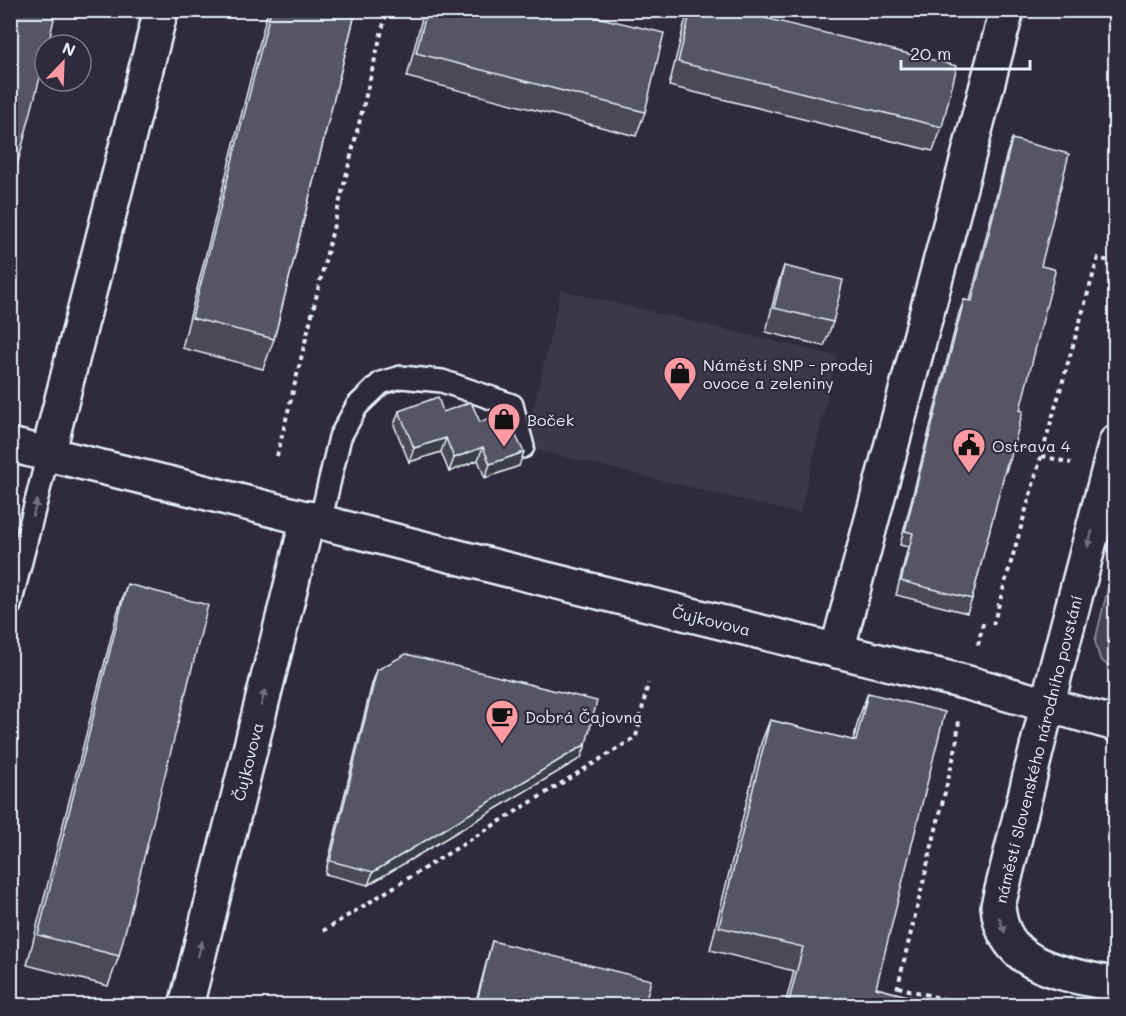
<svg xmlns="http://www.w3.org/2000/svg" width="1126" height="1016" viewBox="0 0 1126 1016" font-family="Mali,sans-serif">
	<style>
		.built { fill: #3b3749 }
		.green { fill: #464455; stroke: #979aa6; stroke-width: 1.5 }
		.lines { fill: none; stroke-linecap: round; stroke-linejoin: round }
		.lane-casing { stroke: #e8f1f8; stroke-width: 26 }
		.street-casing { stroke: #e8f1f8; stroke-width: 38 }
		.path { stroke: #e8f1f8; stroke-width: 4; stroke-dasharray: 4.5 4.5; stroke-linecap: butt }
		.lane { stroke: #2f2a3d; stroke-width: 21 }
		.street { stroke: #2f2a3d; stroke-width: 33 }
		.wall { fill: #4b4957; stroke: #e8f1f8; stroke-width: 1.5 }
		.shaded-wall { fill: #3d3c47; stroke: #e8f1f8; stroke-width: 1.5 }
		.building { fill: #575565; stroke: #e8f1f8; stroke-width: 1.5 }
		.oneway { fill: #70707e }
		.labels { text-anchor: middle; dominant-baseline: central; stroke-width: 4.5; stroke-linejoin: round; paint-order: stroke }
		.poi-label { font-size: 16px; fill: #e8f1f8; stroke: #2f2a3d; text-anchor: start }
		.street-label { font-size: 16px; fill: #e8f1f8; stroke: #2f2a3d }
	</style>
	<rect width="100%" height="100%" fill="#2f2a3d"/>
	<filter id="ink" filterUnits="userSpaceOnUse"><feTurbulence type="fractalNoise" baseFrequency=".0167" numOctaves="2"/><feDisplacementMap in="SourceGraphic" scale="12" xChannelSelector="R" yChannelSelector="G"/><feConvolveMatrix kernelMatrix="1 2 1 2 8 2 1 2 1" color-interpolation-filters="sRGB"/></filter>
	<g filter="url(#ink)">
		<!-- built -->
		<polygon class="built" points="561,290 837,356 800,514 524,447"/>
		<!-- green -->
		<polygon class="green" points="1115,559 1116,672 1115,672 1100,659 1095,641"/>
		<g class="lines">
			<!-- lane casing -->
			<g class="lane-casing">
				<g id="lane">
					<polyline points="320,522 340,437 357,406 381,383 401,377 442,381 512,405 523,447"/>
					<polyline points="10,605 48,454"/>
				</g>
			</g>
			<!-- street casing -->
			<g class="street-casing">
				<g id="street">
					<path d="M1116,442L1058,662L998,906C1003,970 1066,973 1116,985"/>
					<path id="s1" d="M10,445L184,487L501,568L968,683L1116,724"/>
					<polyline points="48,454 161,10"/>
					<polyline points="837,651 1007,10"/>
					<path id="s2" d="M186,1006L308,518"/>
				</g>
			</g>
			<!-- path -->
			<g class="path">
				<polyline points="277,456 387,10"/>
				<polyline points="1042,456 1071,463"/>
				<polyline points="993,625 1098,258 1116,263"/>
				<polyline points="978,645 983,623"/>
				<polyline points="323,931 636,737 648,683"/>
				<polyline points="898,987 970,1006"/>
				<polyline points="893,1006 956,747 959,719"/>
			</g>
			<!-- lane -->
			<use href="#lane" class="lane"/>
			<!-- street -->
			<use href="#street" class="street"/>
		</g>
		<!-- wall -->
		<g class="wall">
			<polygon points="268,10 356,10 274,339 263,369 182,348"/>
			<polygon points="424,10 567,10 645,112 636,136 407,77"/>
			<polygon points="689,10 942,127 933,151 669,86 684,25"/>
			<polygon points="1012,139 1041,266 1020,410 1010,460 1005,474 1004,473 972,599 967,613 896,595 908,547 900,545 959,313 964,300 970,301 1007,153"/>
			<polygon points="784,266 833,322 824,346 766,332 776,290"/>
			<polygon points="399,411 443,412 480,422 519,466 485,478 478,460 449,472 441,452 409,462 394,425"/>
			<polygon points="127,584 119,956 108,986 27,965 117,614"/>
			<polygon points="377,670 586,744 581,758 368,885 325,874 372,684"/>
			<polygon points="868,693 876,988 942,1005 785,1005 794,971 710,950 761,743 770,720 853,741 859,717"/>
			<polygon points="492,941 645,1005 475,1005"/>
		</g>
		<!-- shaded-wall -->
		<g class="shaded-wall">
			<polygon points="446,438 441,452 409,462 414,448"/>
			<polygon points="483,447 478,460 449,472 454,458"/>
			<polygon points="524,452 519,466 485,478 490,464"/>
			<polygon points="586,744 581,758 368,885 373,872"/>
		</g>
		<!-- building -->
		<g class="building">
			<polygon points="10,10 56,10 48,45 45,45 45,58 10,193"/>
			<polygon points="271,10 356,10 274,339 192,318"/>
			<polygon points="427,10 567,10 664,33 645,112 416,53"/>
			<polygon points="691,10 733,10 957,66 942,127 678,62"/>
			<polygon points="1012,139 1069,154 1041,266 1054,269 1055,272 1020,410 1023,411 1010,460 1008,459 972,599 901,581 913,533 905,531 964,300 972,301"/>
			<polygon points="784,266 843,280 833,322 774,308"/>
			<polygon points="438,397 443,412 471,402 480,422 508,411 516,436 524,452 490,464 483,447 454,458 446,438 414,448 399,411"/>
			<polygon points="127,584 208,605 119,956 38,935"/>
			<polygon points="406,654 597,701 586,744 373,872 330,861 377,670"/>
			<polygon points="868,693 945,712 876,988 942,1005 788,1005 803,947 719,927 770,720 856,741"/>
			<polygon points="492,941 651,980 645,1005 476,1005"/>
		</g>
		<!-- one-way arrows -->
		<defs><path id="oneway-solid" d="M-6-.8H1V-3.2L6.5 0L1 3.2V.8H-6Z" transform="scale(1.5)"/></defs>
		<g class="oneway">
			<use href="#oneway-solid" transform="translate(35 508) rotate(-76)"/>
			<use href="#oneway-solid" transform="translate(1090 539) rotate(105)"/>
			<use href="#oneway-solid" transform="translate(263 698) rotate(-76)"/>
			<use href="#oneway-solid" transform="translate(1002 925) rotate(69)"/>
			<use href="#oneway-solid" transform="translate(200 949) rotate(-76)"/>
		</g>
	</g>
	<!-- icons -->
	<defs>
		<g id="shop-pin" transform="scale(1.725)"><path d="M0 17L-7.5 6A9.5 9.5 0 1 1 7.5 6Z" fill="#ff9aa2" stroke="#2f2a3d"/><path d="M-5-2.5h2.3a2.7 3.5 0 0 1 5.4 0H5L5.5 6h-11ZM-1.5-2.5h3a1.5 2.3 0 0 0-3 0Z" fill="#111"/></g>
		<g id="civic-pin" transform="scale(1.725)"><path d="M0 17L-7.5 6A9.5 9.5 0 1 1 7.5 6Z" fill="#ff9aa2" stroke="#2f2a3d"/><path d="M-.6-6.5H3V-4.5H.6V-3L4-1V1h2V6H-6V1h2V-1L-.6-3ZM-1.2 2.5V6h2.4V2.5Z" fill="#111"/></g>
		<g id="cafe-pin" transform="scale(1.725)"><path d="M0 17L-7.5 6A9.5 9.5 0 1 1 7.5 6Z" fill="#ff9aa2" stroke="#2f2a3d"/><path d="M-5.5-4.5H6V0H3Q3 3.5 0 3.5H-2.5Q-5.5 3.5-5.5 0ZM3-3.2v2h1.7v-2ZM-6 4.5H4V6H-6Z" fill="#111"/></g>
	</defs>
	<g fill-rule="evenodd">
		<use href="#shop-pin" x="680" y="373"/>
		<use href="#shop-pin" x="504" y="419"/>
		<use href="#civic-pin" x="969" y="445"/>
		<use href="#cafe-pin" x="502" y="716"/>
	</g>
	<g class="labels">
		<!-- poi labels -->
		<g class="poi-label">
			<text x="703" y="364">Náměstí SNP - prodej<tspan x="703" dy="18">ovoce a zeleniny</tspan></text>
			<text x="527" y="419">Boček</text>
			<text x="992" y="445">Ostrava 4</text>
			<text x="525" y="716">Dobrá Čajovna</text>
		</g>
		<!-- street labels -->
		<g class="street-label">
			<text stroke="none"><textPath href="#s1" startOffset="723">Čujkovova</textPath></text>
			<text transform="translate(1038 749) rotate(-76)">náměstí Slovenského národního povstání</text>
			<text stroke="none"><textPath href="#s2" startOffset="252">Čujkovova</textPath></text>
		</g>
	</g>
	<!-- margin -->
	<rect width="1126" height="1016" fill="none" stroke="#2f2a3d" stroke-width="36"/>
	<rect x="18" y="18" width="1090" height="980" fill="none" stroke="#e8f1f8" stroke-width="2" filter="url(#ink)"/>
	<!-- north arrow -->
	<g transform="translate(63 63) rotate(23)"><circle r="28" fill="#2f2a3d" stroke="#797a88" stroke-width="1.5"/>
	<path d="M0-4.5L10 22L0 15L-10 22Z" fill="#ff9aa2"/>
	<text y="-9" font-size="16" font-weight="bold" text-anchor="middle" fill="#e8f1f8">N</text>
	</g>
	<!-- scale -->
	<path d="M901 60v9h129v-9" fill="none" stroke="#e8f1f8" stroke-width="3"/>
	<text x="910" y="60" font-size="18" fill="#e8f1f8" stroke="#2f2a3d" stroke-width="4.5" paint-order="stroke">20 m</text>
</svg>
